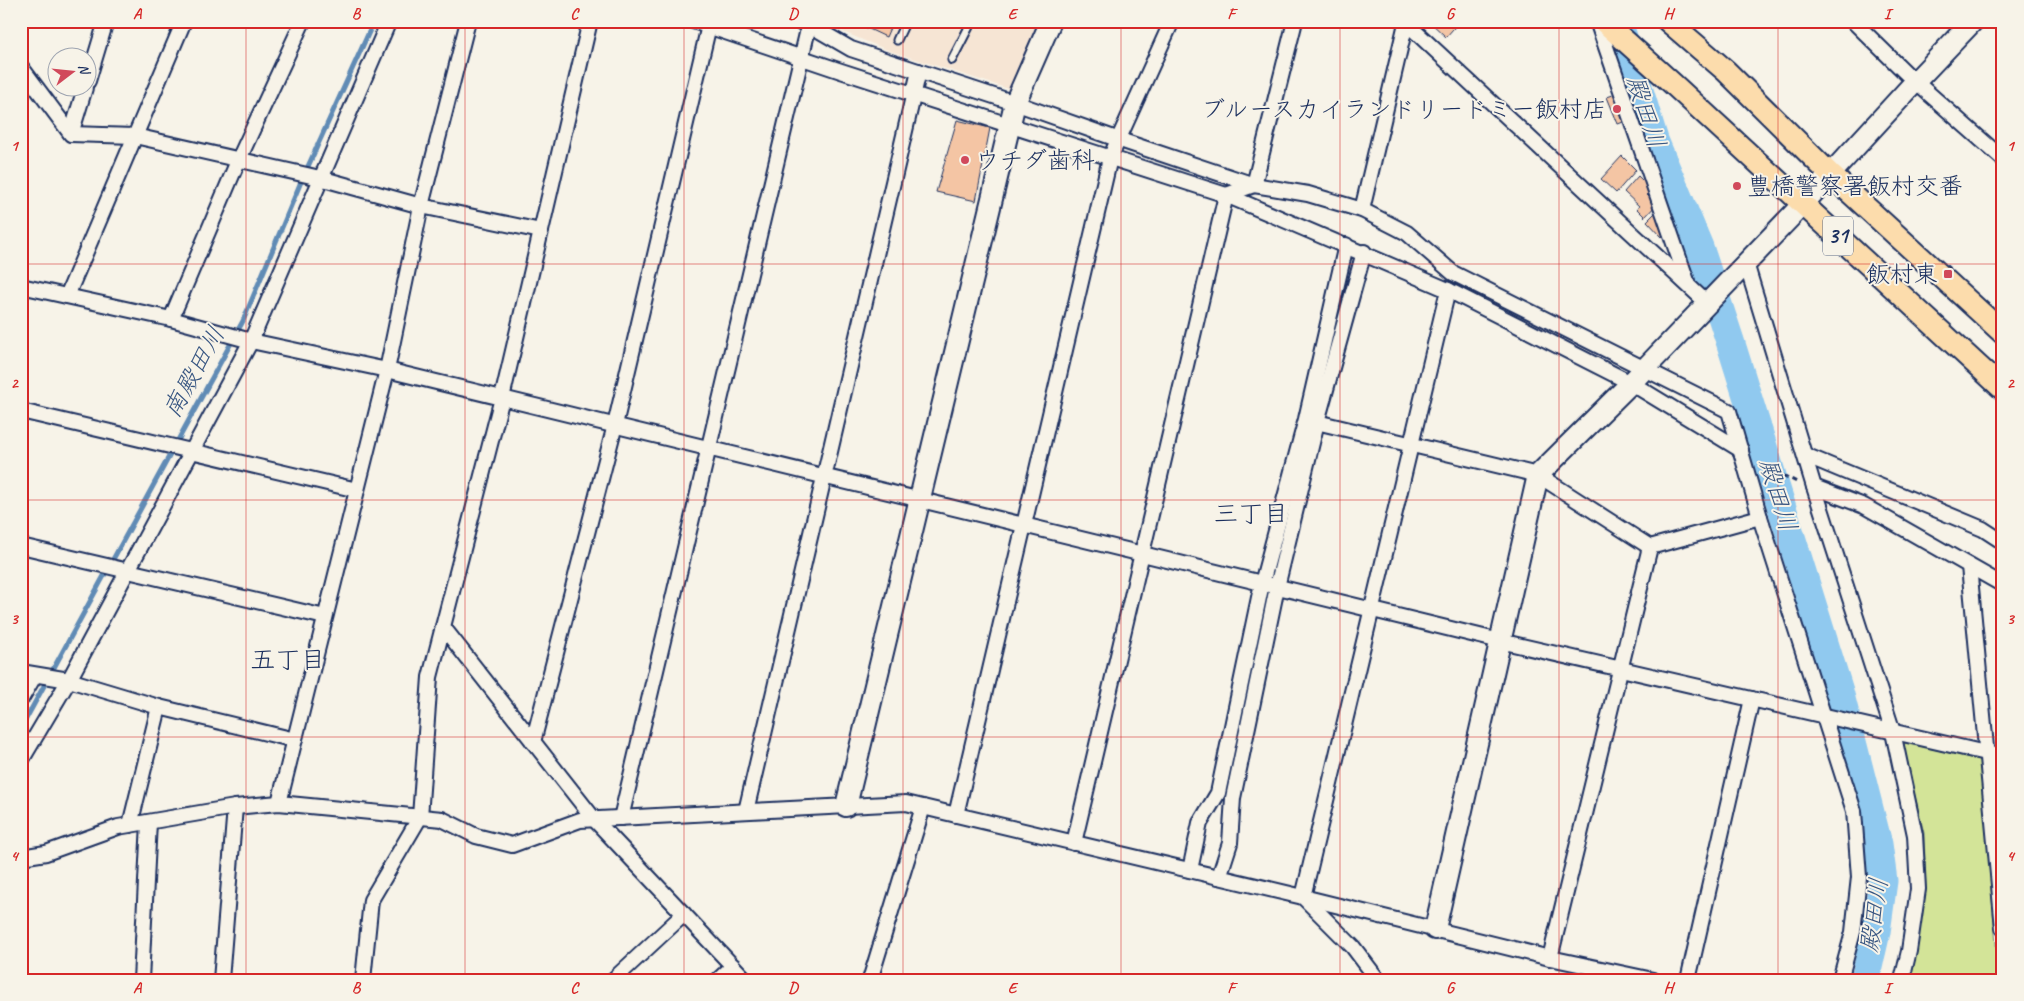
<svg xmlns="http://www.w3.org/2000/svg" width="2024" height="1001" viewBox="0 0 2024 1001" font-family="Caveat,'Klee One',sans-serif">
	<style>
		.built { fill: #f6e5d4 }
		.green { fill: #d3e498; stroke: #778a7b }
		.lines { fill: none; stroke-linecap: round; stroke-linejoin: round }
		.stream { stroke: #618bb5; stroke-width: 5 }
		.river { stroke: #90c9ef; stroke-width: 29 }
		.building { fill: #f4c5a4; stroke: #1b2f5e }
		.lane-casing { stroke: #1b2f5e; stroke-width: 11 }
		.street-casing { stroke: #1b2f5e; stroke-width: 18 }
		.secondary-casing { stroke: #1b2f5e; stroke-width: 24 }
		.primary-casing { stroke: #1b2f5e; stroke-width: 25 }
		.path { stroke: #1b2f5e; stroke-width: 3; stroke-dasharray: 5 4; stroke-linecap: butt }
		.lane { stroke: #f7f3e8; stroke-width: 7 }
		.street { stroke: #f7f3e8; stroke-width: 14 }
		.secondary { stroke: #f7f3e8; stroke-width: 20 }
		.primary { stroke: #fcdcac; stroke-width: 21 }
		.grid { fill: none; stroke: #d62828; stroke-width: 1; stroke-opacity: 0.55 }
		.poi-dot { fill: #d1495b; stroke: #f7f3e8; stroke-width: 2 }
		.labels { text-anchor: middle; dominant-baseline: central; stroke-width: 4; stroke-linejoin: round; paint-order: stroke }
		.shield { fill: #f7f3e8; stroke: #5d6a87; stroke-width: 1 }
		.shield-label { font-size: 22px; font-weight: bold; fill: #1b2f5e }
		.poi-label { font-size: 24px; fill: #1b2f5e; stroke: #f7f3e8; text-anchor: end }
		.water-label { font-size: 25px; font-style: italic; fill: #385682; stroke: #f7f3e8 }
		.neighbourhood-label { font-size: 25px; fill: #1b2f5e; stroke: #f7f3e8 }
		.neatline { fill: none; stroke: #d62828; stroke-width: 2 }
		.grid-label { font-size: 16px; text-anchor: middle; font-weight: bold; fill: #d62828 }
	</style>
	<rect width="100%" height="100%" fill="#f7f3e8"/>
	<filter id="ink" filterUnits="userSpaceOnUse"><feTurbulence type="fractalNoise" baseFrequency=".02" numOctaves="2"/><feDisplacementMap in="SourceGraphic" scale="10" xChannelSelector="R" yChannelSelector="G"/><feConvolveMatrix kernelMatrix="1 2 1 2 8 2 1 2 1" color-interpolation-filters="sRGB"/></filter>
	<g filter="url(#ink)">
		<!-- built -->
		<polygon class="built" points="816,21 1041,21 1009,89 890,51"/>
		<!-- green -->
		<polygon class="green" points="1902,742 1980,760 1999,980 1911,980 1926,891 1924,833"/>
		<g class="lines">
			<!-- stream -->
			<polyline class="stream" points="21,728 243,321 300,184 374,21"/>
			<!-- river -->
			<polyline class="river" points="1618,21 1654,140 1699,247 1730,341 1839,691 1878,844 1883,881 1876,932 1865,980"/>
		</g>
		<!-- building -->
		<g class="building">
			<polygon points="852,21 893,21 886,37"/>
			<polygon points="1429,21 1460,21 1446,37"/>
			<polygon points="1616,94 1626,121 1618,124 1607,97"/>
			<polygon points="957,120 990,128 976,201 936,192"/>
			<polygon points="1622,156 1636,170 1616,193 1601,179"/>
			<polygon points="1638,176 1652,190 1647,195 1657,204 1645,217 1637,209 1639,206 1624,192"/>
			<polygon points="1659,209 1666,233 1662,237 1647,221"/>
		</g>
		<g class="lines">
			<!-- lane casing -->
			<g class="lane-casing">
				<g id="lane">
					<polyline points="897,40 906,21"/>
					<polyline points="952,60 972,21"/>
				</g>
			</g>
			<!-- street casing -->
			<g class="street-casing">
				<g id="street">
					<polyline points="693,21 841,71 1226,195 1448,290 1631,383 1741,450"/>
					<polyline points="798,21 813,27 851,49 1015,103 1117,139 1254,185 1308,194 1362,210 1407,233 1453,273 1729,411 1760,517 1854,811 1859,877 1853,932 1840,980"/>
					<polyline points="1404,21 1707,303"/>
					<polyline points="1597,21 1687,281"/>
					<polyline points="1853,21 1910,77 2003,159"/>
					<polyline points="21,67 71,134 135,136 320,178 421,206 541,231"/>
					<polyline points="88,81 106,21"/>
					<polyline points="71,134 85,88"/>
					<polyline points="1362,210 1406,23"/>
					<polyline points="1746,263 1814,487 1893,732 1915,835 1918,889 1909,951 1902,980"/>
					<polyline points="21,286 171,319 251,341 387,370 1500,641 2003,757"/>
					<polyline points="67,296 184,21"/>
					<polyline points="171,319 238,161 303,21"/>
					<polyline points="21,411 357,490"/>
					<polyline points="1308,420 1538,475 1650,547"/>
					<polyline points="1805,455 1983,529 2003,542"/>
					<polyline points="1814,487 1864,506 2003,585"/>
					<polyline points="21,546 325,617"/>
					<polyline points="1969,566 2003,928"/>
					<polyline points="443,627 594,819 746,980"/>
					<polyline points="21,672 69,680 159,707 295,740"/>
					<polyline points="21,699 35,675"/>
					<polyline points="533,742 615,425 710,21"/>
					<polyline points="21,761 69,680 251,341 389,21"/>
					<polyline points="279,803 387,370 421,206 468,21"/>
					<polyline points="746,811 919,71"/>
					<polyline points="956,815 1110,158 1172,21"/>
					<polyline points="621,818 809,25"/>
					<polyline points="130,825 159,707"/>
					<polyline points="1074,843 1226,195 1254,185 1295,21"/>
					<polyline points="21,857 46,853 118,827 235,807 279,803 442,819 476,836 512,845 580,820 906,803 1303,897 1550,958 1653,980"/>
					<polyline points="1190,870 1200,823 1218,793 1262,583 1306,419 1346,245"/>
					<polyline points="1219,877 1230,843 1233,798 1277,587 1317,422 1364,252"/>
					<polyline points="1550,958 1650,547 1760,517"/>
					<polyline points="141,980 149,822"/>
					<polyline points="221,980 235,807"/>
					<polyline points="363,980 371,900 420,817 430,677 502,398 590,21"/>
					<polyline points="613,980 684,914"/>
					<polyline points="718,980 733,966"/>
					<polyline points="870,980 923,807"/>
					<polyline points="1378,980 1353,947 1303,897 1448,290"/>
					<polyline points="1688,980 1752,699"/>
				</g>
			</g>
			<!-- secondary casing -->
			<g class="secondary-casing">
				<g id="secondary">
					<polyline points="846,806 1015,103 1051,21"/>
					<polyline points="1435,929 1538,475 1631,383 1803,204 1915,82 1973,21"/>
				</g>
			</g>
			<!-- primary casing -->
			<g class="primary-casing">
				<g id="primary">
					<polyline points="1603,21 1673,84 2003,389"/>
					<polyline points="1668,21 1726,71 1831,175 2003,333"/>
				</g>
			</g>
			<!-- path -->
			<polyline class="path" points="1759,464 1799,483"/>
			<!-- lane -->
			<use href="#lane" class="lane"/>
			<!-- street -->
			<use href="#street" class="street"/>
			<!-- secondary -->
			<use href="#secondary" class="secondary"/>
			<!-- primary -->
			<use href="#primary" class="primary"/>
		</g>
	</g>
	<!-- grid -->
	<path class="grid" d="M246,21V980M465,21V980M684,21V980M903,21V980M1121,21V980M1340,21V980M1559,21V980M1778,21V980M21,264H2003M21,500H2003M21,737H2003"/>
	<!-- markers -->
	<g class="poi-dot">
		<circle cx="1617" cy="109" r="5"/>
		<circle cx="965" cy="160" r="5"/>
		<circle cx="1737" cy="186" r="5"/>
		<rect x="1943" y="269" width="10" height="10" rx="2.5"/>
	</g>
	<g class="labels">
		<!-- shield labels -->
		<rect class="shield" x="1823" y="216.5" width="30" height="39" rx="4"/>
		<g class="shield-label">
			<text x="1838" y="236">31</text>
		</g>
		<!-- poi labels -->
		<g class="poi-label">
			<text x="1607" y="109">ブルースカイランドリードミー飯村店</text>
			<text x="975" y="160" text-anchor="start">ウチダ歯科</text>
			<text x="1747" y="186" text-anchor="start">豊橋警察署飯村交番</text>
			<text x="1938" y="274">飯村東</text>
		</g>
		<!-- water labels -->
		<g class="water-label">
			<text transform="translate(1646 112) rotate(72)">殿田川</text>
			<text transform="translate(194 372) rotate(-61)">南殿田川</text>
			<text transform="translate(1778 495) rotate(73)">殿田川</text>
			<text transform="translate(1874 915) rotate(-82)">殿田川</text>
		</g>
		<!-- neighbourhood labels -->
		<g class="neighbourhood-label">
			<text x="1251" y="514">三丁目</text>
			<text x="288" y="660">五丁目</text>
		</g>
	</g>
	<!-- margin -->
	<rect width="2024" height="1001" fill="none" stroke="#f7f3e8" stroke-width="55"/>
	<!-- north arrow -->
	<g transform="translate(72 72) rotate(74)"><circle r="24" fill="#f7f3e8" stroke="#9fa5b1"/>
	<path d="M0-4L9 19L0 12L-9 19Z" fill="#d1495b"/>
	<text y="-8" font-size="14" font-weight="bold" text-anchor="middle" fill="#1b2f5e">N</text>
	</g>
	<rect x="28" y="28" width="1968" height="946" class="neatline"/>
	<g class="grid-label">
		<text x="137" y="19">A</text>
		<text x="356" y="19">B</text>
		<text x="574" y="19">C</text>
		<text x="793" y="19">D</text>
		<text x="1012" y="19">E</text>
		<text x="1231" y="19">F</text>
		<text x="1450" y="19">G</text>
		<text x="1668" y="19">H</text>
		<text x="1887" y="19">I</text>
		<text x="14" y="151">1</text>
		<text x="2010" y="151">1</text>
		<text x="14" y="388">2</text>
		<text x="2010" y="388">2</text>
		<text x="14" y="624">3</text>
		<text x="2010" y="624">3</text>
		<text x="14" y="861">4</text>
		<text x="2010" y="861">4</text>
		<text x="137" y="993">A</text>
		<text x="356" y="993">B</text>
		<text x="574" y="993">C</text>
		<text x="793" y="993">D</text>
		<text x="1012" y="993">E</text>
		<text x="1231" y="993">F</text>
		<text x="1450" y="993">G</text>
		<text x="1668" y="993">H</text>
		<text x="1887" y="993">I</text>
	</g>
</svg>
